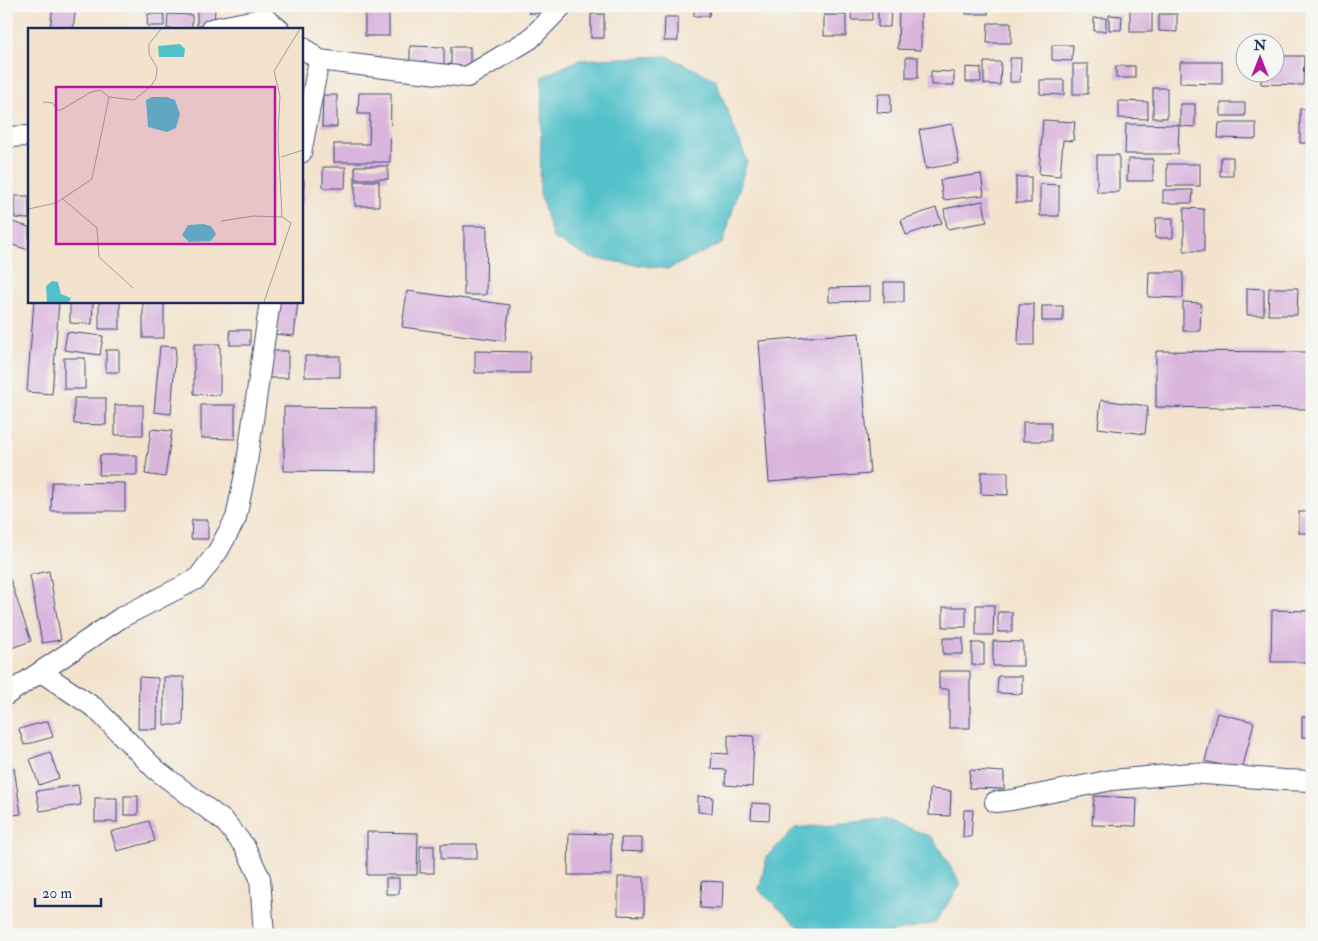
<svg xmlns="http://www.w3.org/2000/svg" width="1318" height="941" viewBox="0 0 1318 941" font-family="'IM FELL Double Pica',serif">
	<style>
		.water { fill: #53c1ca; stroke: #377894 }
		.building { fill: #d9b5dd }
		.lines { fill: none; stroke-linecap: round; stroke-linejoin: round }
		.minor-casing { stroke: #3b4a6f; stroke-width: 22 }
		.minor { stroke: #fff; stroke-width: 20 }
		.inset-road { fill: none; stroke: #9d9ba1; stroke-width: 1 }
		.view { fill: #b5179e; fill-opacity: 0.15; stroke: #b5179e; stroke-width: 2.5 }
		.inset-edge { fill: none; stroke: #1b2f5e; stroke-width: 2.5 }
	</style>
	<rect width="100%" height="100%" fill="#f6f6f2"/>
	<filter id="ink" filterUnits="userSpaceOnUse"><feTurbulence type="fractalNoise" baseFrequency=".02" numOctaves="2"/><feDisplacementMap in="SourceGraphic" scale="10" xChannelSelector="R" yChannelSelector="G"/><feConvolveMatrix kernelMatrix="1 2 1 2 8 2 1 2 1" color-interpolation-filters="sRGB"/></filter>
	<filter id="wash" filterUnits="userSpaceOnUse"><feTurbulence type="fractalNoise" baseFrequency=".0096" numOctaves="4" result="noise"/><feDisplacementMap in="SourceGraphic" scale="20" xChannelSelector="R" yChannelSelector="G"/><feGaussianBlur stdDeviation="1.12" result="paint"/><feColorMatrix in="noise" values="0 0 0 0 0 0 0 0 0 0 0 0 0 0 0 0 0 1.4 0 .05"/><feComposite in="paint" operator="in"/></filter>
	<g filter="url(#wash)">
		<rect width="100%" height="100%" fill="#f3e3cd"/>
		<!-- water -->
		<g class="water">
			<polygon points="667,56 715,79 747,161 723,243 668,269 590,258 553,238 540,194 542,77 579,60"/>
			<polygon points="885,819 932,837 961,884 935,923 877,935 852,935 800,928 759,890 767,856 795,828"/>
		</g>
		<g id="blocks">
			<!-- building -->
			<g class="building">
				<polygon points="53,6 76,6 73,29 50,29"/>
				<rect x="145" y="6" width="20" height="5"/>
				<rect x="170" y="6" width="25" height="4"/>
				<rect x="529" y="6" width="17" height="7"/>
				<polygon points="694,6 710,6 709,16 694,16"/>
				<polygon points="852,6 872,6 872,20 851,20"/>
				<polygon points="899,6 921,6 921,50 898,49"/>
				<rect x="966" y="6" width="22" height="8"/>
				<rect x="1130" y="6" width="22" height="26"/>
				<polygon points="878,7 891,7 890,27 878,27"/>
				<polygon points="197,8 215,8 214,26 197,26"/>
				<rect x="365" y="11" width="24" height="25"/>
				<polygon points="148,14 164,14 164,26 147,26"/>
				<polygon points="168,14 192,15 192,29 167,29"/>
				<rect x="591" y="14" width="13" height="24"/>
				<polygon points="1159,14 1177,14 1177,32 1159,31"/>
				<rect x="824" y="15" width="22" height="21"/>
				<polygon points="1109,15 1122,16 1121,30 1109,30"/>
				<polygon points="665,17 678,17 678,41 664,41"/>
				<rect x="1094" y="18" width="12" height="13"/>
				<polygon points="988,23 1011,23 1011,43 987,43"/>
				<polygon points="1052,45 1073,45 1072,61 1052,60"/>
				<polygon points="410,46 444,47 444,66 410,66"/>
				<rect x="451" y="47" width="19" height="20"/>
				<polygon points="1276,56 1304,56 1303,85 1261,84 1261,72 1276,72"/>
				<rect x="906" y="57" width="12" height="21"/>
				<polygon points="1010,58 1021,58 1020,82 1010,82"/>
				<polygon points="984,62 1001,62 1000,85 984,84"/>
				<polygon points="1180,62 1222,62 1222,84 1180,83"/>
				<rect x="1073" y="64" width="15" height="30"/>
				<rect x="1116" y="66" width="19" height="12"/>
				<polygon points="966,67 981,68 981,82 966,82"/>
				<polygon points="931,71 954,72 954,85 931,85"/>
				<polygon points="1040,80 1064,80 1064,95 1040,94"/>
				<rect x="1153" y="88" width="14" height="30"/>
				<polygon points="359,93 391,93 390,162 334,162 334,144 369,144 370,114 358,114"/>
				<polygon points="878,94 891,94 891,113 877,112"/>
				<polygon points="323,95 337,95 337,127 322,127"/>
				<polygon points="1119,101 1148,102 1148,119 1119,118"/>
				<rect x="1221" y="103" width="24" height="13"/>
				<polygon points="1180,104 1195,104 1195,127 1180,126"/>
				<rect x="1300" y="109" width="12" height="34"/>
				<polygon points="1043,120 1075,122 1073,141 1063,140 1060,176 1039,174"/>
				<polygon points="1219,123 1256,123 1256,139 1218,138"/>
				<polygon points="952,124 959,163 926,169 919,130"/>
				<polygon points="1126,124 1179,125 1178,154 1125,154"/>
				<rect x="1097" y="155" width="22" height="37"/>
				<polygon points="1221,157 1233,157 1233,176 1220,176"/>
				<polygon points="1128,159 1153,159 1153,181 1127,181"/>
				<rect x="1167" y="164" width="33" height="22"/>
				<rect x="355" y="166" width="33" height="13"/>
				<polygon points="323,167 346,167 345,188 323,188"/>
				<polygon points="981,174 984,195 943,200 940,180"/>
				<rect x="1016" y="177" width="15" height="26"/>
				<polygon points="301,180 304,180 303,204 301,204"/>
				<rect x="355" y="181" width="24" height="25"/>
				<polygon points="1040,184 1059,185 1059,216 1040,216"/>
				<polygon points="1163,190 1193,190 1192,203 1163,203"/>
				<polygon points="15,196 29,196 29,219 15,218"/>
				<polygon points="983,201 987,222 947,229 944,209"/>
				<polygon points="936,208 942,223 906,235 901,220"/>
				<polygon points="1184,208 1204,209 1204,251 1184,251"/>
				<polygon points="1156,218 1173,218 1173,238 1155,238"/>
				<polygon points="6,220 29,227 29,250 6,243"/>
				<polygon points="464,226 487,226 486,295 464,295"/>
				<polygon points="1149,272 1183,272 1183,298 1148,297"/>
				<rect x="884" y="282" width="20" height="20"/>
				<polygon points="870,287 870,301 829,302 829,288"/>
				<polygon points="1247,288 1264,289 1264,315 1247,315"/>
				<polygon points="1269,288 1298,288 1297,315 1268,315"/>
				<polygon points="407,291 510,305 505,341 402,327"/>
				<polygon points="34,301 59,301 52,394 27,392"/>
				<polygon points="70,301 93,301 92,324 70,323"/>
				<rect x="99" y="301" width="21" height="28"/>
				<polygon points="277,301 298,301 294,336 274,334"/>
				<rect x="143" y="302" width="21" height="36"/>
				<polygon points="1183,302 1201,303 1200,331 1183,331"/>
				<polygon points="1019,304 1034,304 1034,345 1018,345"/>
				<rect x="1042" y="306" width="21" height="15"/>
				<rect x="230" y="330" width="20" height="15"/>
				<polygon points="67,332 103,336 100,355 64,350"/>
				<polygon points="859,333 870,474 769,482 759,341"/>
				<polygon points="194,344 220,344 220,395 194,394"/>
				<polygon points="160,346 176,347 171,414 154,412"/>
				<rect x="106" y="350" width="13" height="22"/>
				<rect x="268" y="351" width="20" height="27"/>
				<polygon points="475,351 530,352 530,373 475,373"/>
				<polygon points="1156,351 1312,352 1312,409 1156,407"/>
				<rect x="305" y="356" width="35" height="21"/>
				<rect x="64" y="358" width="21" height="31"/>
				<rect x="6" y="390" width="5" height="23"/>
				<polygon points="74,398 106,398 106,425 74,424"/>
				<polygon points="1101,400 1148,406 1145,434 1098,428"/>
				<rect x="115" y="405" width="28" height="30"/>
				<polygon points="201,405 235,405 235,439 201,438"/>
				<polygon points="284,407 376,408 376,472 284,471"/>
				<rect x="6" y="418" width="4" height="19"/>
				<rect x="1023" y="422" width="28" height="19"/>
				<polygon points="151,429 172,431 165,477 145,474"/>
				<polygon points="100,455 137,455 137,475 99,475"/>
				<polygon points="981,472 1008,472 1008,495 981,494"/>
				<polygon points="52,482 125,483 125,511 51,511"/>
				<rect x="1299" y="512" width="13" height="21"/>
				<polygon points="192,520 208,520 208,539 191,539"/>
				<polygon points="49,571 61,640 42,643 30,575"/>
				<polygon points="10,579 31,641 6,650 6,580"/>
				<polygon points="976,605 994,605 993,635 976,635"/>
				<rect x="943" y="607" width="23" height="20"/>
				<polygon points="1272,610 1312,611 1312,662 1271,662"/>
				<rect x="998" y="612" width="14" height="20"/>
				<rect x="943" y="638" width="20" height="16"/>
				<polygon points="993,641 1023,642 1023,666 993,666"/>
				<rect x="972" y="643" width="12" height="22"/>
				<polygon points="939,671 970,671 970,728 949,728 949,689 939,689"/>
				<polygon points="998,676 1022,676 1022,694 997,693"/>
				<polygon points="139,677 158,678 157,729 138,729"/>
				<polygon points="164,677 184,677 183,725 164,725"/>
				<polygon points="1217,713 1254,722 1242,770 1205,761"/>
				<rect x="1302" y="717" width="10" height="20"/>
				<polygon points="48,721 53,737 24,745 19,729"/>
				<polygon points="728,735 754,736 752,787 725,785 726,770 711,769 712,753 728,754"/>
				<polygon points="50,752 59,778 39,785 30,759"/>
				<polygon points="14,768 21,814 6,816 6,770"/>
				<polygon points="970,770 1004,772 1004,789 969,788"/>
				<polygon points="78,785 81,805 40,811 36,791"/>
				<polygon points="930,789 951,791 950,816 929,815"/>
				<rect x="124" y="796" width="14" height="19"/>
				<polygon points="698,796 713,797 712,813 698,812"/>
				<polygon points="1094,796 1137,798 1136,826 1092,825"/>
				<rect x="95" y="798" width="22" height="24"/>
				<polygon points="752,803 770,804 769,820 751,819"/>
				<polygon points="964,810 973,810 971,837 963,837"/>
				<polygon points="149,821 155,841 117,851 111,832"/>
				<polygon points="367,832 418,833 417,875 367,875"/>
				<polygon points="569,833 611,834 611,875 568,875"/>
				<polygon points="621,838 642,838 642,852 621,851"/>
				<rect x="441" y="844" width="36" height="15"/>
				<rect x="420" y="846" width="14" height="27"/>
				<polygon points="618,877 644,877 644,916 618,915"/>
				<rect x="386" y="878" width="13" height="16"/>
				<polygon points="702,881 723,882 722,909 700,908"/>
			</g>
		</g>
	</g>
	<g filter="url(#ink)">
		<use href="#blocks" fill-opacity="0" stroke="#3b4a6f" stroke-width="1"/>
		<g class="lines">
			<!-- minor casing -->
			<g class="minor-casing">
				<g id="minor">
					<polyline points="211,29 265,18 279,29"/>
					<polyline points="301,46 319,60 301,153"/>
					<polyline points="319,60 393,69 467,77 530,39 562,6"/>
					<polyline points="6,137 29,136"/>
					<polyline points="41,672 95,708 155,769 225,822 245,847 260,878 264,935"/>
					<polyline points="6,695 122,617 197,579 218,551 236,518 246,469 270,301"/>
					<polyline points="995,802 1012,800 1112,780 1191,773 1284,780 1312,781"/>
				</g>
			</g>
			<!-- minor -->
			<use href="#minor" class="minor"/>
		</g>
	</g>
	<!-- overview -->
	<g transform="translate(28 28)">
		<rect width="275" height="275" fill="#f3e3cd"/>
		<path d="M152,16L157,21L156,29H131L130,18ZM124,69H139L147,72L152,86L148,100L139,104L120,99L118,72ZM175,196L183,198L188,206L183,213L161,214L154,207L160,197ZM24,253L30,254L33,266L43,270L41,274H19L18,258Z" fill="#53c1ca"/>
		<path class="inset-road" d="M81,69L106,72L123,58L128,50L129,40L121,26V16L133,1M253,129L275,122M35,171L69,200L71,229L105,260M0,181L28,175L64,151L81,69L72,62L63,64L33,82H29L25,75L15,74M193,193L226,188L254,189M236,274L263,195L254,189L250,108L252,68L246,43L272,1"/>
		<path class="view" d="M28,59H247V216H28Z"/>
		<rect width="275" height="275" class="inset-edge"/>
	</g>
	<!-- margin -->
	<rect width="1318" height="941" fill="none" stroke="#f6f6f2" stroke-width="25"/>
	<!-- north arrow -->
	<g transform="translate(1260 58)"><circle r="24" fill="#f6f6f2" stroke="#9ea6b7"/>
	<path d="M0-4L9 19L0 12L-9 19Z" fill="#b5179e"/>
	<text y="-8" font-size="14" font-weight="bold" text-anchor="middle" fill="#1b2f5e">N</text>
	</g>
	<!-- scale -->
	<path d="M35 898v8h66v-8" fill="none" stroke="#1b2f5e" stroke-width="2.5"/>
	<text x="42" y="898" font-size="15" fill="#1b2f5e" stroke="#f6f6f2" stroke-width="4" paint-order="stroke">20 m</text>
</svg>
